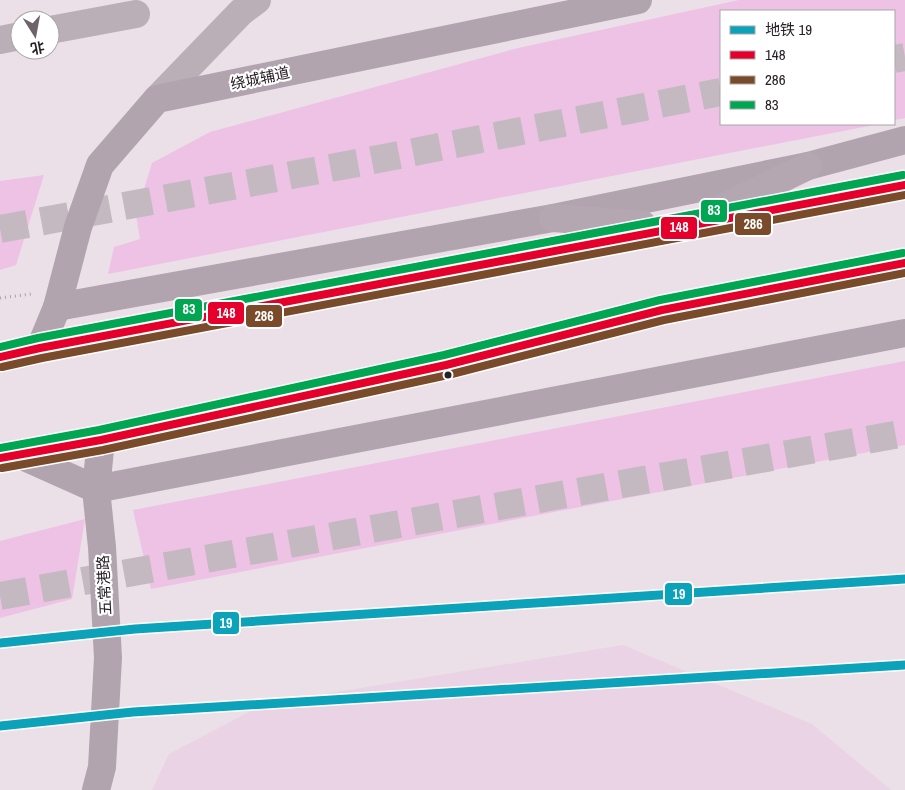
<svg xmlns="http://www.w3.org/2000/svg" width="905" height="790" viewBox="0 0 905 790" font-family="'Archivo Narrow','Noto Sans SC',sans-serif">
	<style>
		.built { fill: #ead3e5 }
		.green { fill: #eec2e5 }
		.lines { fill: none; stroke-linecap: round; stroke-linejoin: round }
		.highway-tunnel { stroke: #c4b9c1; stroke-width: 28; stroke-dasharray: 28 14; stroke-linecap: butt }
		.path { stroke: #aaa1a8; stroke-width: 3; stroke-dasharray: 1 4; stroke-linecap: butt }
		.street { stroke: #baaeb7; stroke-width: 28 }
		.secondary { stroke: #b1a4ae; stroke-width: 28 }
		.primary { stroke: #b4a7b1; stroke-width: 28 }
		.bus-1-casing { stroke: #fff; stroke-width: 11 }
		.bus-2-casing { stroke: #fff; stroke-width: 11 }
		.bus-3-casing { stroke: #fff; stroke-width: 11 }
		.bus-1 { stroke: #e4002b; stroke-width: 8 }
		.bus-2 { stroke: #7a4b2a; stroke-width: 8 }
		.bus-3 { stroke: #00a651; stroke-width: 8 }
		.metro-1-casing { stroke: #fff; stroke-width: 12 }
		.metro-1 { stroke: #0ca2b9; stroke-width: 9 }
		.bus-dot { fill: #282027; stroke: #fff; stroke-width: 2 }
		.labels { text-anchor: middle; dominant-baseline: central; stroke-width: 4.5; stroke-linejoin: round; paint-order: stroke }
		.street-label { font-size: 15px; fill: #282027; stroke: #fff }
		.line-badge { stroke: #fff; stroke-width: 2 }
		.badge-label { font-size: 14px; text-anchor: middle; font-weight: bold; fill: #fff }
	</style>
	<rect width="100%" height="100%" fill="#ebdfe8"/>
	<!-- built -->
	<polygon class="built" points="623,645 812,724 891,790 152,790 169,754 264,704"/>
	<!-- green -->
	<g class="green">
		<polygon points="739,0 905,0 905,118 894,120 894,11 721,11 721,124 879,124 108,274 114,247 140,239 136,215 152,163 210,132 518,48"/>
		<polygon points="44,175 16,265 0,270 0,181"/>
		<polygon points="905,361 905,445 151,589 133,510"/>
		<polygon points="85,519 72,599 0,618 0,541"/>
	</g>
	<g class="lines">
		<!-- highway-tunnel -->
		<g class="highway-tunnel">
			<polyline points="894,59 905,57"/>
			<polyline points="0,229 368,161 721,92"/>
			<polyline points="0,596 905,433"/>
		</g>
		<!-- path -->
		<polyline class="path" points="0,298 31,294"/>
		<!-- street -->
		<g class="street">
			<polyline points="50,30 136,14"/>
			<polyline points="0,40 20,36"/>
			<polyline points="157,99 241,12 257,0"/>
		</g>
		<!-- secondary -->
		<g class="secondary">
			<polyline points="57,307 553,218 808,166 905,140"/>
			<polyline points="40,348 57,307 78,227 100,165 157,99 638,0"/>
			<polyline points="20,455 96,489 905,333"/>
			<polyline points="96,790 102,767 108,658 102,547 96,489 101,440"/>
		</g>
		<!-- primary -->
		<g class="primary">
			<polyline points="713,212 808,166"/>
			<polyline points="553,218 643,225"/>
			<polyline points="0,357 40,348 905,185"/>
			<polyline points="0,458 101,440 446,365 662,310 905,263"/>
		</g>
		<!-- bus-1 casing -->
		<g class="bus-1-casing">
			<g id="bus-1">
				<polyline points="0,357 40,348 905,185"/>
				<polyline points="0,458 101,440 446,365 662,310 905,263"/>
			</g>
		</g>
		<!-- bus-2 casing -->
		<g class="bus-2-casing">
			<g id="bus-2">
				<polyline points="2,367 42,358 905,195"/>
				<polyline points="2,468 103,450 448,375 664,320 905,273"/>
			</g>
		</g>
		<!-- bus-3 casing -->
		<g class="bus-3-casing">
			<g id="bus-3">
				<polyline points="0,347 38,338 903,175"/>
				<polyline points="0,448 99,430 444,355 660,300 903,253"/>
			</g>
		</g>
		<!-- bus-1 -->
		<use href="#bus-1" class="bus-1"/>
		<!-- bus-2 -->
		<use href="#bus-2" class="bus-2"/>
		<!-- bus-3 -->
		<use href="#bus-3" class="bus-3"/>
		<!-- metro-1 casing -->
		<g class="metro-1-casing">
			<g id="metro-1">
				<polyline points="0,643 135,629 905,579"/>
				<polyline points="0,726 133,712 905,665"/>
			</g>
		</g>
		<!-- metro-1 -->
		<use href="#metro-1" class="metro-1"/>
	</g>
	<!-- markers -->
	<circle class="bus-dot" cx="448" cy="375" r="4.5"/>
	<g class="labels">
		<!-- street labels -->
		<g class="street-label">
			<text transform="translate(260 78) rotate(-12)">绕城辅道</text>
			<text transform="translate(104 585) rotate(-93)">五常港路</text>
		</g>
	</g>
	<g class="line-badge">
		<rect x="700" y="199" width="28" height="24" rx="5" fill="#00a651"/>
		<rect x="734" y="212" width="38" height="24" rx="5" fill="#7a4b2a"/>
		<rect x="660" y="216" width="38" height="24" rx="5" fill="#e4002b"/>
		<rect x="174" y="298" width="29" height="24" rx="5" fill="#00a651"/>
		<rect x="207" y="301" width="38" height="24" rx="5" fill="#e4002b"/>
		<rect x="245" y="304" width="38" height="24" rx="5" fill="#7a4b2a"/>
		<rect x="664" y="582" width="29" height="24" rx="5" fill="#0ca2b9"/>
		<rect x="212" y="611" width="28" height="24" rx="5" fill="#0ca2b9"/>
	</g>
	<g class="badge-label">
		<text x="714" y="215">83</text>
		<text x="753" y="229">286</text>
		<text x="679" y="232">148</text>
		<text x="189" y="314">83</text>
		<text x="226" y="318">148</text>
		<text x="264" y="321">286</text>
		<text x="679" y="599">19</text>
		<text x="226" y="628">19</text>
	</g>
	<!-- legend -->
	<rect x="720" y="10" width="175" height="115" fill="#ffffff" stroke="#a9a6a9"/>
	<rect x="730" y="26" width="25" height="8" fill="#0ca2b9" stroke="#a9a6a9"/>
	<text x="765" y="35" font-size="15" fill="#282027">地铁 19</text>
	<rect x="730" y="51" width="25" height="8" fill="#e4002b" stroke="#a9a6a9"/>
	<text x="765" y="60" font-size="15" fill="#282027">148</text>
	<rect x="730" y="76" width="25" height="8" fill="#7a4b2a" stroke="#a9a6a9"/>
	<text x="765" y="85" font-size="15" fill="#282027">286</text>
	<rect x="730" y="101" width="25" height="8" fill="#00a651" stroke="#a9a6a9"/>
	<text x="765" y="110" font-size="15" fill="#282027">83</text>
	<!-- north arrow -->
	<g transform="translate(35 35) rotate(169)"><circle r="24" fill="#ffffff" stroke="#a9a6a9"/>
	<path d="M0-4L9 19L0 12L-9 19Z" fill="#6c636b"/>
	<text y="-8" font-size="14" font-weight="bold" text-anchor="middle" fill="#282027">北</text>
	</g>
</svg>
